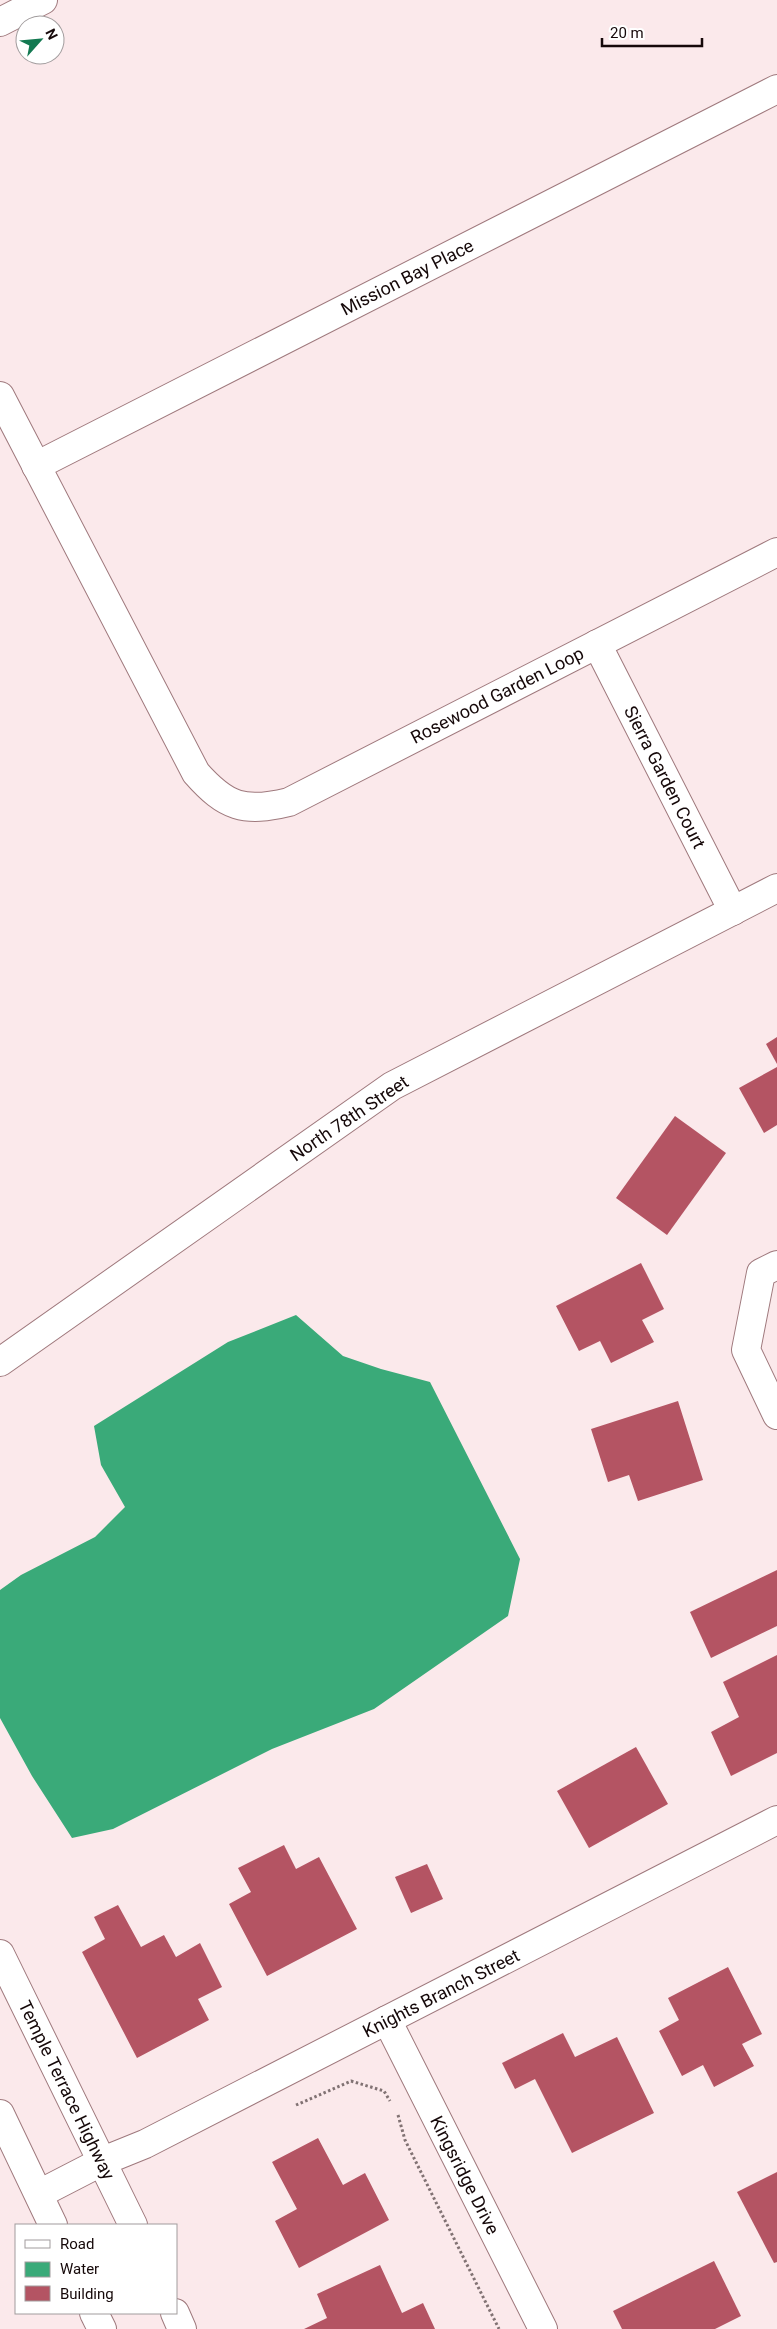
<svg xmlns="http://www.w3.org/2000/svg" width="777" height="2329" viewBox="0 0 777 2329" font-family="Roboto,sans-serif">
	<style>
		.water { fill: #3aaa79 }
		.building { fill: #b45463 }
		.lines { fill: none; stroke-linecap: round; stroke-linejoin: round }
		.minor-casing { stroke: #9f797d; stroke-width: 30 }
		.major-casing { stroke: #9f797d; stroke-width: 30 }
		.path { stroke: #817273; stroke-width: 3; stroke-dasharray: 2.5 2.5; stroke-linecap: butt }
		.minor { stroke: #fff; stroke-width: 28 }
		.major { stroke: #fff; stroke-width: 28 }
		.labels { text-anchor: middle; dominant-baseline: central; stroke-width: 4; stroke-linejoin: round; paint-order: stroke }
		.street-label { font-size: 18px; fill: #150809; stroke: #fff }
	</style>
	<rect width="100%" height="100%" fill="#fbe9eb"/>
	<!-- water -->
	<polygon class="water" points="296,1315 343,1356 381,1369 430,1382 520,1559 508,1616 374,1709 272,1749 113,1829 72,1838 32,1776 0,1718 0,1590 21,1575 95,1537 125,1507 101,1465 94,1426 228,1342"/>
	<!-- building -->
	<g class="building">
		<polygon points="777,1037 777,1064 766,1044"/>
		<polygon points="777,1067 777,1125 764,1133 739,1088"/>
		<polygon points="675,1116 726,1153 667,1235 616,1198"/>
		<polygon points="641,1263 664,1309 642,1320 654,1342 611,1363 600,1341 579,1351 556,1306"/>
		<polygon points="678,1401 703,1480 638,1501 629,1475 608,1482 591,1429"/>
		<polygon points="777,1570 777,1626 711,1658 690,1612"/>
		<polygon points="777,1655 777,1753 731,1776 711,1732 739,1717 723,1682"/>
		<polygon points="636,1747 668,1804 589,1848 557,1791"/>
		<polygon points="284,1845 296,1869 319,1857 357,1929 267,1976 229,1904 251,1892 238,1868"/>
		<polygon points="427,1864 443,1899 411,1913 395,1877"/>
		<polygon points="118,1905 141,1947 164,1935 176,1957 200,1943 222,1987 198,1999 209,2020 137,2058 82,1952 105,1939 94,1917"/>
		<polygon points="728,1967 762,2034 742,2044 754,2066 714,2087 703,2065 682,2076 659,2031 679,2020 668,1998"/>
		<polygon points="563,2033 575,2057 617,2037 654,2113 572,2153 535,2079 515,2089 502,2063"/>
		<polygon points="318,2138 343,2185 365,2173 389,2220 299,2268 275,2221 297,2209 272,2162"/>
		<polygon points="777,2172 777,2262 774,2263 737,2192"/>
		<polygon points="714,2261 741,2316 715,2329 622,2329 613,2311"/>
		<polygon points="380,2265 402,2313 423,2303 435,2329 304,2329 327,2318 317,2294"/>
	</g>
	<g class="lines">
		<!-- minor casing -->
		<g class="minor-casing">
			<g id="minor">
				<polyline points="0,22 43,0"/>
				<path d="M0,396L196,773C226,807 244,813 289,802L777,552"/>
				<polyline points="36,466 777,89"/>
				<polyline points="597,644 733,911"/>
				<polyline points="777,1265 761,1273 746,1350 777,1415"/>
				<polyline points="0,1362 392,1086 777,888"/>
				<polyline points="387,2020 543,2329"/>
				<polyline points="103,2161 145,2144 777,1820"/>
			</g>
		</g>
		<!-- major casing -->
		<g class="major-casing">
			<g id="major">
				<polyline points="0,1954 133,2225"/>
				<polyline points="0,2114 53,2225"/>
				<polyline points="39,2194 103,2161"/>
				<polyline points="94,2313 102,2329"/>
				<polyline points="175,2313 182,2329"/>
			</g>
		</g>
		<!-- path -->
		<g class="path">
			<polyline points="296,2105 351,2081 384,2091 390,2101"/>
			<polyline points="398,2115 405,2140 499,2329"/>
		</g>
		<!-- minor -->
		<use href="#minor" class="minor"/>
		<!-- major -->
		<use href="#major" class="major"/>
	</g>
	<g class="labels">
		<!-- street labels -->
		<g class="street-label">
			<text transform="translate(407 277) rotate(-27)">Mission Bay Place</text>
			<text transform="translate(497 695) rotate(-27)">Rosewood Garden Loop</text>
			<text transform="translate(665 777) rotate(63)">Sierra Garden Court</text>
			<text transform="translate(349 1118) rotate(-34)">North 78th Street</text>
			<text transform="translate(441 1993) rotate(-27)">Knights Branch Street</text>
			<text transform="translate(67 2090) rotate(64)">Temple Terrace Highway</text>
			<text transform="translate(465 2175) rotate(63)">Kingsridge Drive</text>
		</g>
	</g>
	<!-- legend -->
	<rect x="15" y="2224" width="162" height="90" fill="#ffffff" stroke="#a19c9d"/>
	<rect x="25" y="2240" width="25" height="8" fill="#ffffff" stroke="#a19c9d"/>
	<text x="60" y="2249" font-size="15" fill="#150809">Road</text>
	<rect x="25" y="2262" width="25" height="15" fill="#3aaa79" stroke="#a19c9d"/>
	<text x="60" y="2274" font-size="15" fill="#150809">Water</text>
	<rect x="25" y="2286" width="25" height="15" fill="#b45463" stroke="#a19c9d"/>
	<text x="60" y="2299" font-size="15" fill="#150809">Building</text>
	<!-- north arrow -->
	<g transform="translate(40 40) rotate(63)"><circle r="24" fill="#ffffff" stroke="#a19c9d"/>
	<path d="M0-4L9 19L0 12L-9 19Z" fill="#137951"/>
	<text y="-8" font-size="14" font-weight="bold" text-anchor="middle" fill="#150809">N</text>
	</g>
	<!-- scale -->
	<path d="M602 38v8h100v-8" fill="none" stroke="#150809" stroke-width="2.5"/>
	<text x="610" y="38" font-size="15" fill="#150809" stroke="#ffffff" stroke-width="4" paint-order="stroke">20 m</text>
</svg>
